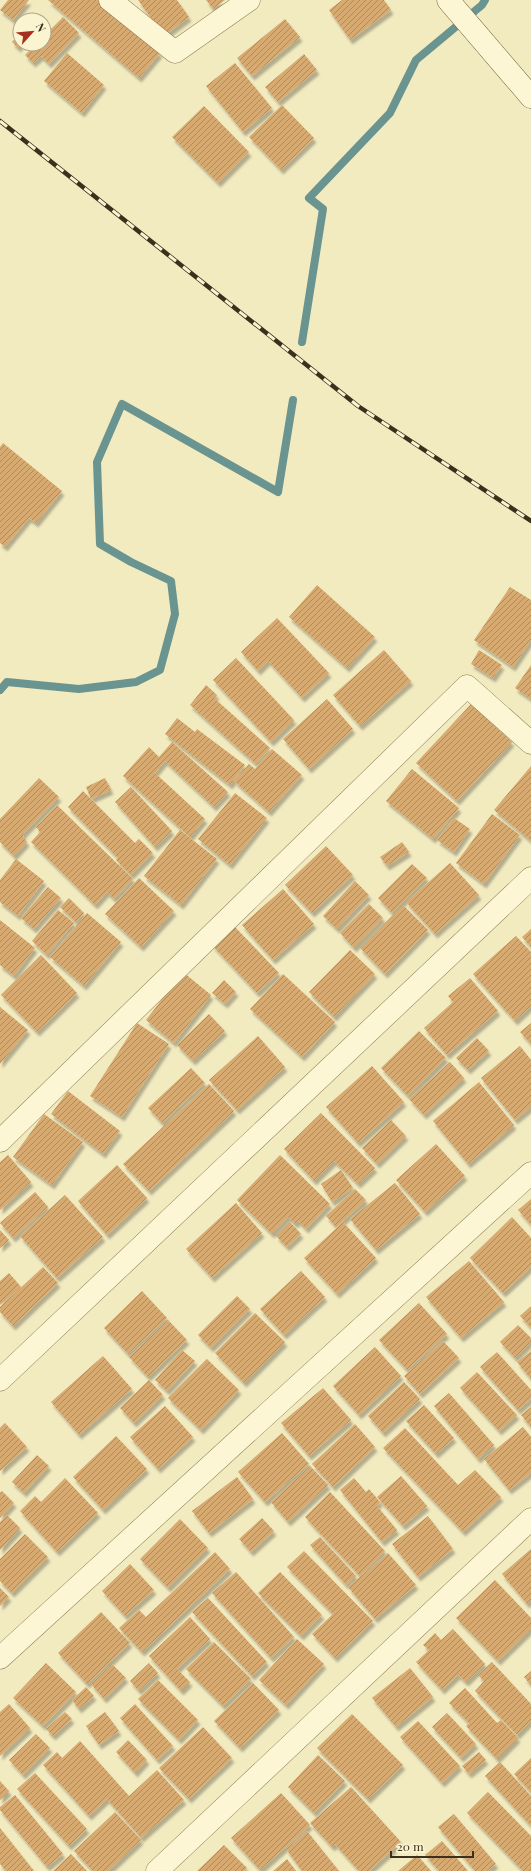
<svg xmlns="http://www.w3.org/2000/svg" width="531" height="1871" viewBox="0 0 531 1871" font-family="'Playfair Display',serif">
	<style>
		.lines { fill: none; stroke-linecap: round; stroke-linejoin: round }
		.stream { stroke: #699490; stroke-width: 8 }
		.building { fill: url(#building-hatch); filter: url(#shadow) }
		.street-casing { stroke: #8f7c55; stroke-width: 23 }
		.secondary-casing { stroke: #705d39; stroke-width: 23 }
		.street { stroke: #fdf6d4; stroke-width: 22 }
		.secondary { stroke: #fdf6d4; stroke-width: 22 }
		.rail-casing { stroke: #3c301c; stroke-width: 4.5 }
		.rail { stroke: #faf4d0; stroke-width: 3; stroke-dasharray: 9; stroke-linecap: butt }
	</style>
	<defs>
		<pattern id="building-hatch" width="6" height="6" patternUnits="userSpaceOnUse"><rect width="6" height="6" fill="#d6aa71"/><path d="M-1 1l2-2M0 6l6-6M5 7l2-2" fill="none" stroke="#af8b5c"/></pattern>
		<filter id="shadow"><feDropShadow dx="2.5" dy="4.5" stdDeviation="1" flood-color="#0004"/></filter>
	</defs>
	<rect width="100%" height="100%" fill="#f3ebc0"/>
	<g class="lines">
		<!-- stream -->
		<g class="stream">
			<polyline points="302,342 323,209 309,198 390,113 416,60 482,5 485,0"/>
			<polyline points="0,690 7,682 79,689 136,682 160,670 175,614 171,581 131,562 100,544 97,462 122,404 278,492 293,400"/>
		</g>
	</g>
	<!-- building -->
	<g class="building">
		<polygon points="8,0 29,0 13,20 0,10"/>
		<polygon points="48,0 98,0 160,53 139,78"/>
		<polygon points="138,0 177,0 189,17 164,36"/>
		<polygon points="206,0 225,0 213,9"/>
		<polygon points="342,0 384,0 391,10 350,40 329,10"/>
		<polygon points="63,17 79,33 49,64 41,56 33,63 25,55 31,49 27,44 44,44 44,24 50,30"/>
		<polygon points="285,19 300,37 252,76 237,58"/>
		<polygon points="20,34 20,44 22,44 18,48 12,42"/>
		<polygon points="67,53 104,85 82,113 44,81"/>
		<polygon points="304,54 317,70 278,102 265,87"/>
		<polygon points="235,63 272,108 243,132 206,86"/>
		<polygon points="282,105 314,138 281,170 249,137"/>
		<polygon points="204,106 249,152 218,183 172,137"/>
		<polygon points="3,443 62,491 36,523 29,518 5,547 0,543 0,447"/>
		<polygon points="317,585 375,637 347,668 289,617"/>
		<polygon points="510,587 531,600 531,640 513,667 474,640"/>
		<polygon points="277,618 329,673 302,698 268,661 258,671 241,652"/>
		<polygon points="384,650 411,681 360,726 333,695"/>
		<polygon points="479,650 502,665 493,678 471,664"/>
		<polygon points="236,658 294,720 271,742 213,680"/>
		<polygon points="531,665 531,699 515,688"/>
		<polygon points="206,685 217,695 214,698 270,748 256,764 190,705"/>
		<polygon points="327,699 353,729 309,769 283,739"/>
		<polygon points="471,704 512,742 457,801 416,763"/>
		<polygon points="177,718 195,732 197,729 245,765 230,785 165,734"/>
		<polygon points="172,742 228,792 214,807 165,761 155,773 205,819 190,837 123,776 149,747 159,757"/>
		<polygon points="272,749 302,775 269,812 234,781 249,764 255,769"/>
		<polygon points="531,766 531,841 494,810"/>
		<polygon points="412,769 459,808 433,839 386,801"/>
		<polygon points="39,778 59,797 24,833 23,837 27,842 14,856 0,842 0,819"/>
		<polygon points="105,778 111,790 91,799 86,787"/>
		<polygon points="131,787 172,831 155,847 115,802"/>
		<polygon points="83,791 135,843 139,839 153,853 131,875 116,860 118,858 68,807"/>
		<polygon points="235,793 267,818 230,865 198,839"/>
		<polygon points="57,805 133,879 114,899 107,892 95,905 31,842 40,832 36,827"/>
		<polygon points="492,814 520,835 484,884 456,863"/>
		<polygon points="454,818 470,829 454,852 437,840"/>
		<polygon points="180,830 217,859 181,905 144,876"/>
		<polygon points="402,842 409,852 387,866 380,857"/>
		<polygon points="326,846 353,875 312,913 285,885"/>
		<polygon points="16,859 44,881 18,916 0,902 0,880"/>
		<polygon points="450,863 479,895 435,934 406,902"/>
		<polygon points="412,864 427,878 392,913 378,898"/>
		<polygon points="139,878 174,911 141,947 105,914"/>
		<polygon points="355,881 369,895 337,929 323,916"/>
		<polygon points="48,887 61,898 34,929 21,918"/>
		<polygon points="283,889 314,924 273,960 242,925"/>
		<polygon points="69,898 84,913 76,922 60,907"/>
		<polygon points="369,904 383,918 354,948 340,933"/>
		<polygon points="403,905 428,930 385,974 360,948"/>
		<polygon points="58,910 74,923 47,955 32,941"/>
		<polygon points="87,913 121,942 84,986 50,957"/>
		<polygon points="0,920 35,948 14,976 0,965"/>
		<polygon points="233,925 279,973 257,993 212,945"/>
		<polygon points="531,929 531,947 522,937"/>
		<polygon points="516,936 531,952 531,1006 515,1021 473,974"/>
		<polygon points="350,950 375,974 334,1017 309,992"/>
		<polygon points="41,955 77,993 37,1032 1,995"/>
		<polygon points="183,972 211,995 174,1043 146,1020"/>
		<polygon points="283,974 335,1022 302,1057 250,1009"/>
		<polygon points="470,978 498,1011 447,1055 424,1028 453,1002 448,996"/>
		<polygon points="224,980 236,992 225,1004 212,993"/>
		<polygon points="0,1007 28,1030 0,1064"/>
		<polygon points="209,1014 225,1031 193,1061 177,1045"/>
		<polygon points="137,1023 169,1044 122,1117 90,1096"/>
		<polygon points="531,1023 531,1044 520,1032"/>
		<polygon points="419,1031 446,1058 408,1096 381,1068"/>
		<polygon points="258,1036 285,1067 237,1110 209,1080"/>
		<polygon points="477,1038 489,1051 468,1070 456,1058"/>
		<polygon points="520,1046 531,1060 531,1107 515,1120 481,1078"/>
		<polygon points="450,1062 464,1078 424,1115 409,1099"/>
		<polygon points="372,1066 404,1102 358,1143 326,1107"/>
		<polygon points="191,1068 205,1083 162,1123 148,1108"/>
		<polygon points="479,1082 514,1125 468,1164 433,1121"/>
		<polygon points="209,1084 234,1111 149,1191 123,1164"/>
		<polygon points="68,1091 120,1131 103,1154 51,1114"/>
		<polygon points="321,1113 375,1168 358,1184 334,1161 314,1181 284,1149"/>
		<polygon points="44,1114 83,1142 52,1185 13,1157"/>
		<polygon points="391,1120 406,1136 377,1164 362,1148"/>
		<polygon points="436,1144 465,1176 425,1212 396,1180"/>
		<polygon points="8,1155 31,1182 0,1210 0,1162"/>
		<polygon points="280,1155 330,1204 306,1229 298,1221 295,1224 288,1217 272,1234 237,1200"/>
		<polygon points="117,1165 147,1198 107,1235 78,1201"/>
		<polygon points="341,1170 353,1188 332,1202 321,1184"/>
		<polygon points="395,1183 420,1214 376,1250 350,1219"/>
		<polygon points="355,1189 366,1200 336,1227 326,1216"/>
		<polygon points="35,1192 48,1207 13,1238 0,1223"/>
		<polygon points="65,1195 103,1237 57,1278 20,1236"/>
		<polygon points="531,1199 531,1225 518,1210"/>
		<polygon points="236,1203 262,1233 212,1278 186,1249"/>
		<polygon points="512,1217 531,1238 531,1267 503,1293 470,1258"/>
		<polygon points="290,1222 301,1234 287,1247 276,1236"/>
		<polygon points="343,1222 376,1258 337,1294 304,1258"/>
		<polygon points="0,1230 9,1240 0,1248"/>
		<polygon points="469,1261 504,1302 461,1338 426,1297"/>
		<polygon points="43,1267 58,1283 13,1326 0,1312 0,1307"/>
		<polygon points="301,1271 325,1297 284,1335 260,1309"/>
		<polygon points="9,1273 21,1287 0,1305 0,1281"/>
		<polygon points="142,1291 167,1318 128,1354 104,1328"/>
		<polygon points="237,1296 250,1309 211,1348 198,1335"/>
		<polygon points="419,1303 447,1334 407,1370 379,1340"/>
		<polygon points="531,1306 531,1328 520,1316"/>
		<polygon points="255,1313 285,1342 244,1383 215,1353"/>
		<polygon points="168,1320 187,1340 148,1377 129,1357"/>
		<polygon points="518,1325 531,1338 531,1342 515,1358 500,1342"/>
		<polygon points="443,1341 459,1358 420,1394 404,1376"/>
		<polygon points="375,1347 401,1376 359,1415 333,1386"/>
		<polygon points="182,1350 195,1361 167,1391 155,1380"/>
		<polygon points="531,1351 531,1379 517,1362"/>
		<polygon points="497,1352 531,1390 531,1399 518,1410 480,1367"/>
		<polygon points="103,1356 132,1389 79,1435 51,1402"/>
		<polygon points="207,1359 239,1390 201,1430 168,1398"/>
		<polygon points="477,1372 517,1415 499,1431 460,1388"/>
		<polygon points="149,1380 163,1395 134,1423 120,1408"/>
		<polygon points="404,1382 420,1399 383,1433 368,1416"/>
		<polygon points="323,1388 351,1420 309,1456 281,1423"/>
		<polygon points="449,1393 494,1445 478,1459 434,1406"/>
		<polygon points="424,1405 454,1438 436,1454 406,1421"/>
		<polygon points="165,1406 193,1437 158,1469 130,1437"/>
		<polygon points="531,1407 531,1427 521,1415"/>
		<polygon points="5,1423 27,1447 0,1471 0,1428"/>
		<polygon points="355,1424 375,1447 333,1487 312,1464"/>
		<polygon points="523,1427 531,1437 531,1473 509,1490 484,1459"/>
		<polygon points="405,1428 458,1485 475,1470 501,1497 463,1532 383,1448"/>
		<polygon points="282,1433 309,1464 265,1502 238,1472"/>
		<polygon points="116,1436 147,1469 103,1510 73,1477"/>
		<polygon points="37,1455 49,1466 24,1493 12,1482"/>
		<polygon points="310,1466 328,1485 288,1522 271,1502"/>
		<polygon points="401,1476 427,1506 403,1526 377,1497"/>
		<polygon points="237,1477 253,1499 209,1533 192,1511"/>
		<polygon points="65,1478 98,1513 57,1552 20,1511 35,1496 41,1502"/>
		<polygon points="354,1478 366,1492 369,1489 380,1502 377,1506 397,1530 382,1542 340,1490"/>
		<polygon points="2,1491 14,1503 0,1518 0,1493"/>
		<polygon points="330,1492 385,1551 360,1576 305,1517"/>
		<polygon points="7,1515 20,1528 0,1550 0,1522"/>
		<polygon points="428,1516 453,1549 418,1577 392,1544"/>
		<polygon points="262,1518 274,1531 251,1552 239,1539"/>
		<polygon points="180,1519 208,1548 168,1588 140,1559"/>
		<polygon points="25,1534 48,1557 12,1593 0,1581 0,1559"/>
		<polygon points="320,1537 356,1576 346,1585 310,1545"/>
		<polygon points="531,1549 531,1600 527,1604 502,1574"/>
		<polygon points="304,1551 373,1621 335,1658 312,1634 333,1614 287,1567"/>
		<polygon points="215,1552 230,1569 142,1652 119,1628 139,1610 146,1617"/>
		<polygon points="388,1553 416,1585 375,1619 348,1587"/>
		<polygon points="130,1564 154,1590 125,1616 102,1591"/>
		<polygon points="236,1572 294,1637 271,1658 212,1593"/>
		<polygon points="280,1572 322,1615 301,1636 258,1593"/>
		<polygon points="495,1580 531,1618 531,1629 498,1661 456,1618"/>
		<polygon points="0,1588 9,1597 0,1606"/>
		<polygon points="208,1598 267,1662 252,1676 192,1612"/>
		<polygon points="101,1612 130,1643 87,1684 58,1653"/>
		<polygon points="190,1617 210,1639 177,1669 190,1682 181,1691 149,1656"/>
		<polygon points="453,1629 485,1664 466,1682 458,1675 442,1690 416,1662 429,1650 423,1645 435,1633 441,1640"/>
		<polygon points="297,1639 324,1664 286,1705 259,1680"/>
		<polygon points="214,1642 251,1679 223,1706 186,1669"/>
		<polygon points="492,1662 531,1704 531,1721 517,1735 475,1691 484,1681 478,1675"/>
		<polygon points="46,1663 76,1692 43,1726 13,1698"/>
		<polygon points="149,1663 158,1673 139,1691 130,1681"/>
		<polygon points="112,1664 126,1678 104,1699 91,1684"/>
		<polygon points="410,1668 433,1697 396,1727 372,1698"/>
		<polygon points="531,1671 531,1685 524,1677"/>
		<polygon points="158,1680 198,1720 179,1740 138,1699"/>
		<polygon points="253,1683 279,1710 240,1748 214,1721"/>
		<polygon points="86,1687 94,1696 79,1709 72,1700"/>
		<polygon points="465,1688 497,1723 501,1720 518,1738 497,1759 466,1726 469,1723 449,1703"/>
		<polygon points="9,1704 30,1728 0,1756 0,1712"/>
		<polygon points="135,1704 173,1746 157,1760 120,1718"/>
		<polygon points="65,1712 72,1719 53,1736 46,1729"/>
		<polygon points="105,1712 119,1731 99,1745 86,1726"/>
		<polygon points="447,1713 476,1744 461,1758 432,1727"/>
		<polygon points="352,1714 403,1765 368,1799 317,1748"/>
		<polygon points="418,1721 460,1766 442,1783 400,1737"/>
		<polygon points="203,1727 232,1758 189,1799 159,1768"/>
		<polygon points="36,1734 50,1748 23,1775 9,1760"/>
		<polygon points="128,1740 147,1760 135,1773 116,1752"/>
		<polygon points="80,1741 129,1796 157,1770 184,1800 141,1838 107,1799 89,1816 43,1765 57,1752 62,1758"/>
		<polygon points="479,1752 486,1760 469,1774 462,1766"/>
		<polygon points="318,1755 345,1781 314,1813 288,1787"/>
		<polygon points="531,1758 531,1792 514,1774"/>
		<polygon points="500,1762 531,1796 531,1826 485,1776"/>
		<polygon points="35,1773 87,1829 69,1846 17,1789"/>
		<polygon points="0,1781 9,1791 0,1800"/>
		<polygon points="351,1787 401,1842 369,1871 359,1871 335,1844 332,1847 310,1823"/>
		<polygon points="488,1792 531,1836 531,1871 523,1871 467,1813"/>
		<polygon points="281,1793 310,1825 260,1870 231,1838"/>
		<polygon points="15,1795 63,1854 47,1867 0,1810 0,1807"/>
		<polygon points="115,1812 141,1840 108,1871 93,1871 74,1851"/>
		<polygon points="454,1814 496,1864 487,1871 475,1871 438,1827"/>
		<polygon points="0,1828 34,1871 6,1871 0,1864"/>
		<polygon points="307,1831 339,1871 302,1871 286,1849"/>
		<polygon points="442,1841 468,1871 439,1871 425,1855"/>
		<polygon points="224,1845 247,1868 244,1871 197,1871"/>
		<polygon points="71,1854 87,1871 53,1871"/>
		<polygon points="417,1855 431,1871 398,1871"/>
		<polygon points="287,1859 296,1871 273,1871"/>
	</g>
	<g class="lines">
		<!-- street casing -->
		<g class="street-casing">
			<g id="street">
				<polyline points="110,0 175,52 249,0"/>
				<polyline points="0,1141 467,686 531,743"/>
				<polyline points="0,1380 531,878"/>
				<polyline points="0,1658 531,1173"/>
				<polyline points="157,1871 531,1519"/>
			</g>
		</g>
		<!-- secondary casing -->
		<g class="secondary-casing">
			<polyline id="secondary" points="448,0 531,97"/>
		</g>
		<!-- street -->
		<use href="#street" class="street"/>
		<!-- secondary -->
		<use href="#secondary" class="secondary"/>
		<!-- rail casing -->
		<g class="rail-casing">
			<polyline id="rail" points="0,121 358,406 531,521"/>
		</g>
		<!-- rail -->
		<use href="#rail" class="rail"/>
	</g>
	<!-- north arrow -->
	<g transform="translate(32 32) rotate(63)"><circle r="19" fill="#faf4d0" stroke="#aea688"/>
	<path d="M0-3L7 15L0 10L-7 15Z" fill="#a5301e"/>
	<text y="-6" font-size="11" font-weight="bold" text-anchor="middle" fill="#3c301c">N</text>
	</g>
	<!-- scale -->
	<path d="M391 1851v6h82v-6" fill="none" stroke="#3c301c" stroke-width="2"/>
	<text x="397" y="1851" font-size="12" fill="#3c301c" stroke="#faf4d0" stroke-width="3" paint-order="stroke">20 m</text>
</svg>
